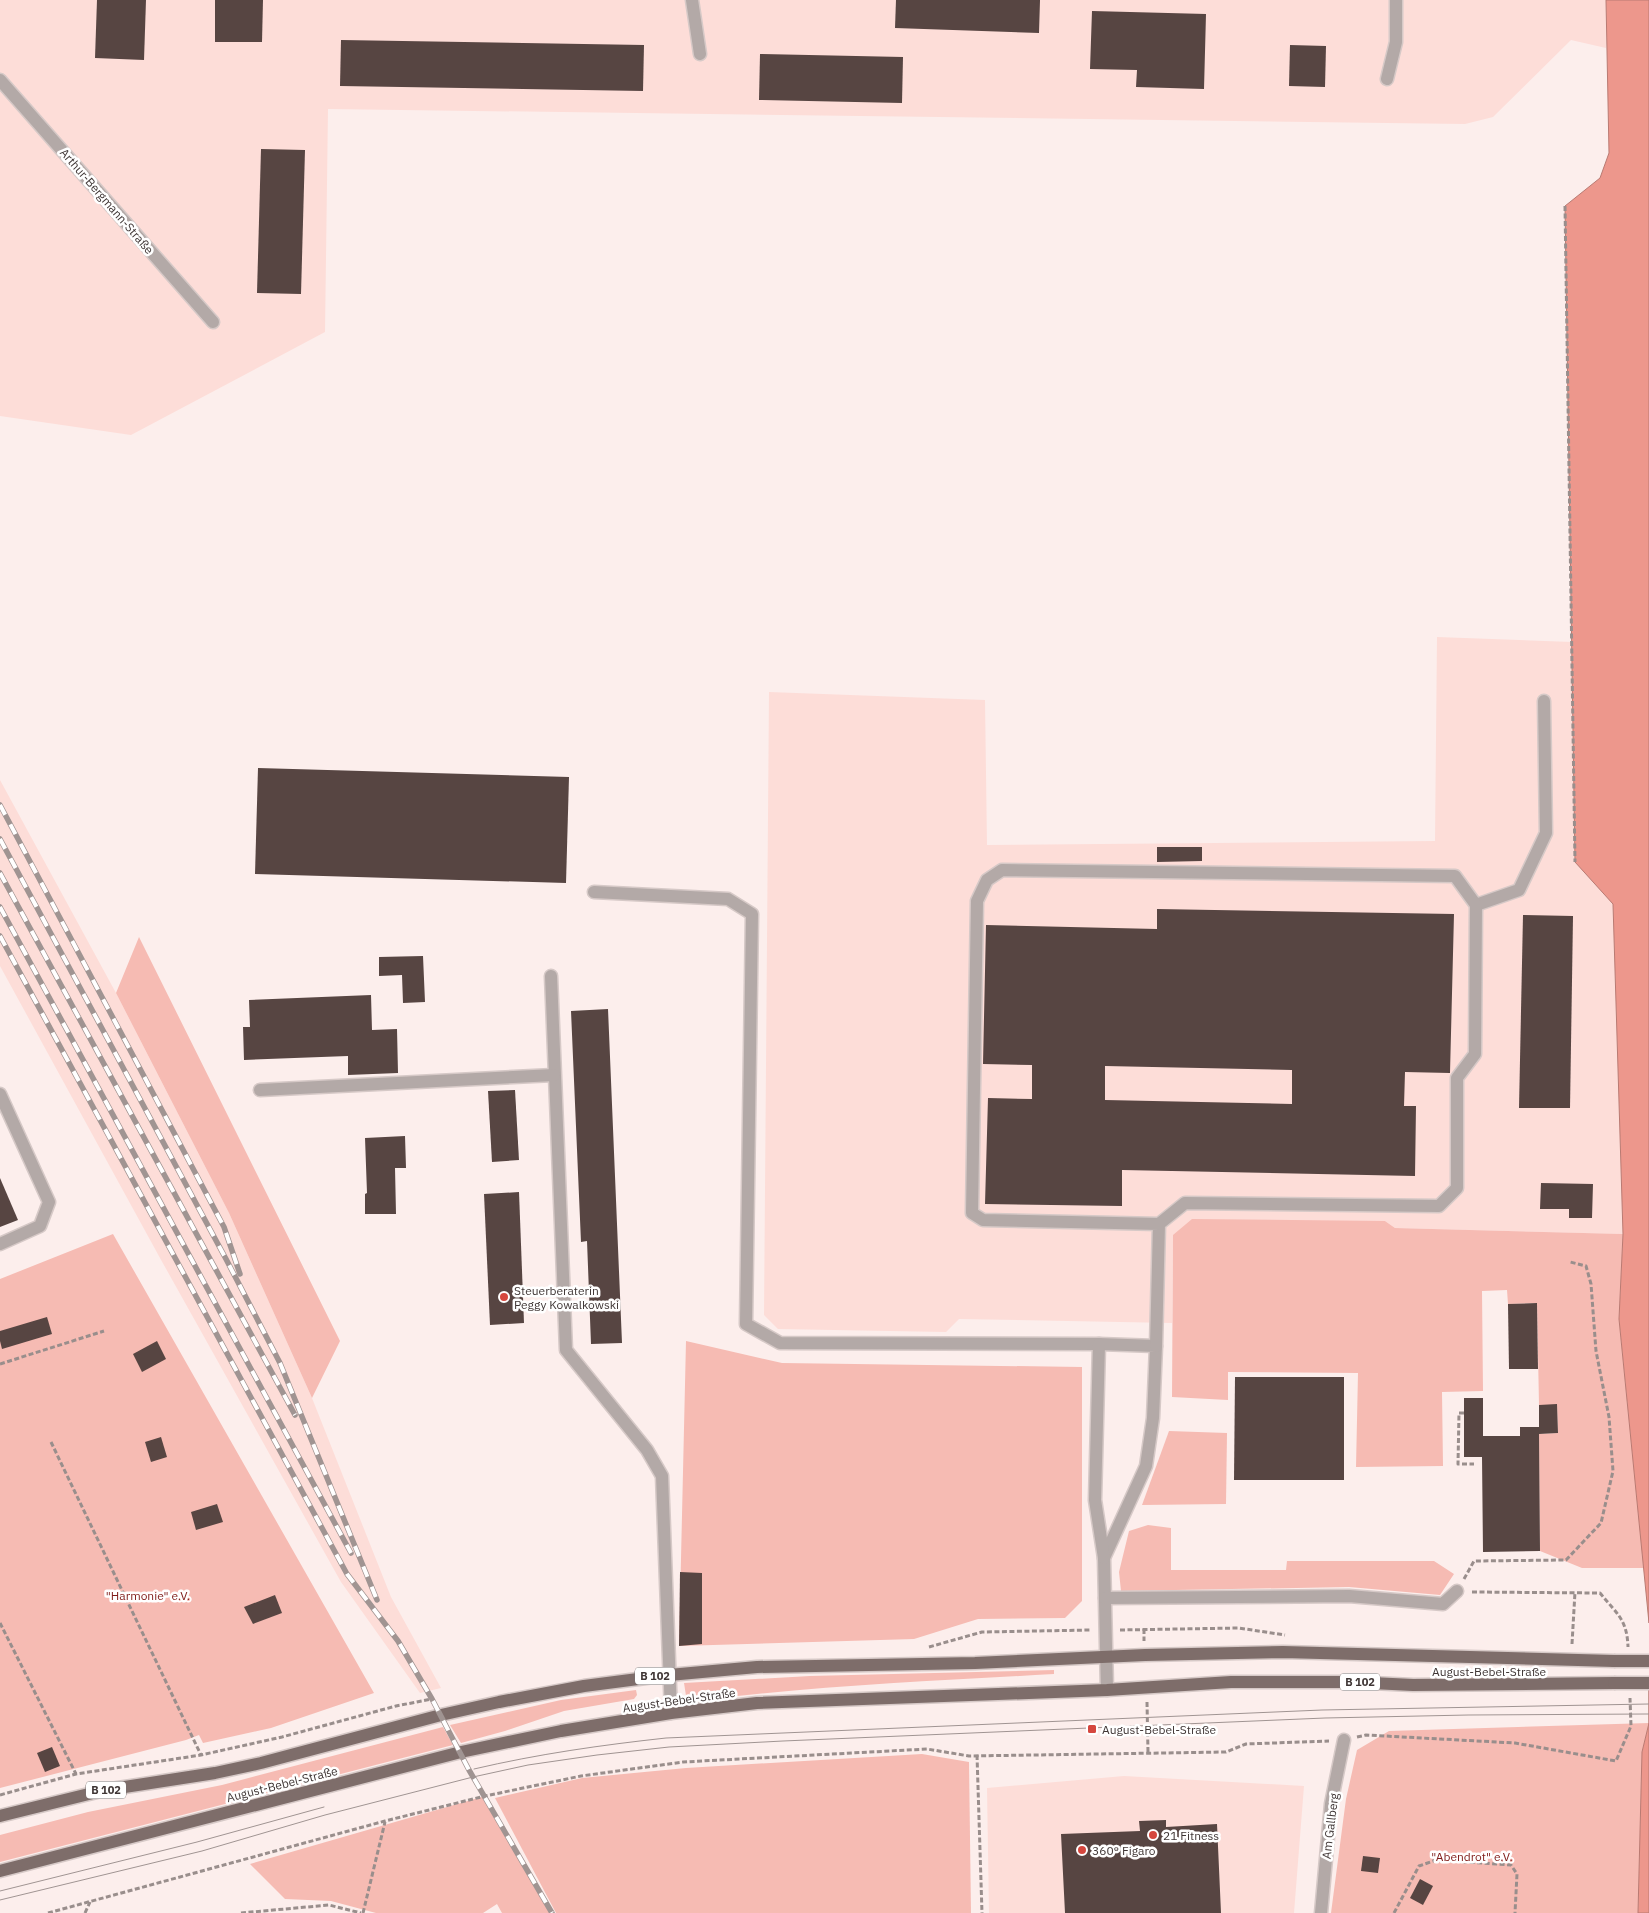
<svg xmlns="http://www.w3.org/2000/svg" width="1649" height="1913" viewBox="0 0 1649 1913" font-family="'IBM Plex Sans',sans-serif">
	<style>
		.built { fill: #fdddd8 }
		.green { fill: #f6bbb3 }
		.water { fill: #ed978c; stroke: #b97a72 }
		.building { fill: #574542; fill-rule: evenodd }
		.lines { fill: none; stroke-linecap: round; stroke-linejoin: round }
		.minor-casing { stroke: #d6c9c7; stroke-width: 15 }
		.major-casing { stroke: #d6c9c7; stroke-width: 15 }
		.path { stroke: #998e8c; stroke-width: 3; stroke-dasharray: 5 2.5; stroke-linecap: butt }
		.minor { stroke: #b3a9a7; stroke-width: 12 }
		.major { stroke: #7e6d6a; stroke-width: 12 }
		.tram { stroke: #a09492; stroke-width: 1 }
		.rail-casing { stroke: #a09492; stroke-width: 5.5 }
		.rail { stroke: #fff; stroke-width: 4; stroke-dasharray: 11; stroke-linecap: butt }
		.major-bridge-casing { stroke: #d6c9c7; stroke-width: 15; stroke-linecap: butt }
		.major-bridge { stroke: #7e6d6a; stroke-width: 12 }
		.poi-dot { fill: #d5473e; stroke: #fff; stroke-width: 2 }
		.labels { text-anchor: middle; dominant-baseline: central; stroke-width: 5; stroke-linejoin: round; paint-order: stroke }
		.shield { fill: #fff; stroke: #797272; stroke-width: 1 }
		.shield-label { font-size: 11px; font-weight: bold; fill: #3f3635 }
		.street-label { font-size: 12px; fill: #3f3635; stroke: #fff }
		.poi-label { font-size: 12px; fill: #3f3635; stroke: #fff; text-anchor: start }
		.park-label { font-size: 12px; fill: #7f1b18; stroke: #fff }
	</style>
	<rect width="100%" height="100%" fill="#fceeec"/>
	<!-- built -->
	<g class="built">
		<polygon points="0,0 1606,0 1606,48 1571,40 1493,117 1465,124 328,109 325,332 131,435 0,416"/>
		<polygon points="1437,637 1572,642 1575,861 1613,904 1623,1234 1395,1228 1385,1221 1173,1236 1172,1323 959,1319 946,1332 778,1329 764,1315 769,692 985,700 987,845 1435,841"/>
		<polygon points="0,780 116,993 229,1213 312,1398 391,1597 441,1688 420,1693 341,1582 160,1258 0,966"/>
		<polygon points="1124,1776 1304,1786 1294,1913 989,1913 987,1788"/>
	</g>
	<!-- green -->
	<g class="green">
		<polygon points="139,937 340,1341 312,1398 229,1213 116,993"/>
		<polygon points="1192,1219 1385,1221 1395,1228 1623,1234 1619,1319 1644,1568 1582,1568 1540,1551 1539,1434 1558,1433 1557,1405 1539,1405 1537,1303 1508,1304 1507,1290 1482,1291 1483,1391 1442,1392 1443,1466 1356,1467 1358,1373 1228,1372 1228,1400 1172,1397 1173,1235"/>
		<polygon points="113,1234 374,1693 271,1728 203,1743 199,1735 186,1740 0,1788 0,1279"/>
		<polygon points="686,1341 782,1363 1082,1367 1082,1601 1065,1618 978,1619 914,1639 679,1646"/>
		<polygon points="1169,1431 1227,1433 1226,1504 1142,1505"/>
		<polygon points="1148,1525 1171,1528 1171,1570 1286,1570 1287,1561 1434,1561 1454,1574 1440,1595 1349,1587 1121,1591 1119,1572 1129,1531"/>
		<path d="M1054,1670V1674C932,1681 809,1686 687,1702L684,1683L810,1676Z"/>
		<polygon points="636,1690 637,1695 634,1699 564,1711 505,1731 461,1743 450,1725 561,1700"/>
		<polygon points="1649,1723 1642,1752 1638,1913 1331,1913 1346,1799 1357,1750 1389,1731"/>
		<polygon points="443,1727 453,1745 0,1862 0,1835 88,1812 222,1785"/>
		<polygon points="922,1754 969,1762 971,1913 556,1913 495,1798 582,1778 686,1768"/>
		<polygon points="485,1796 552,1913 502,1913 497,1904 483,1913 376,1913 331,1901 285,1899 250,1864"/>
	</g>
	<!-- water -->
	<g class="water">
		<polygon points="1606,0 1649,0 1649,1623 1619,1319 1623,1234 1613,904 1575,862 1565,206 1600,178 1609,153"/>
		<polygon points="1649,1676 1649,1913 1638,1913 1642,1752 1649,1723"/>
	</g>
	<!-- building -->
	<g class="building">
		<polygon points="97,0 146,0 144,60 95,58"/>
		<polygon points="215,0 263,0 262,42 215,42"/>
		<polygon points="896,0 1040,0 1039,33 895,28"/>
		<polygon points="1092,11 1206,14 1204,89 1136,87 1137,70 1090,69"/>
		<polygon points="341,40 644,45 643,91 340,86"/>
		<polygon points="1290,45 1326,46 1325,87 1289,86"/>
		<polygon points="760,54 903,57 902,103 759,100"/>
		<polygon points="261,149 305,150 301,294 257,293"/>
		<polygon points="258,768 569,777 566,883 255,874"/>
		<polygon points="1157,847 1202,847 1202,861 1157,862"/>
		<path d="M1157,909L1454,914L1450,1073L1405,1072L1404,1106H1416L1415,1176L1122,1170V1206L985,1204L988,1098L1032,1099V1065L983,1064L986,925L1157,929ZM1105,1066L1292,1070V1104L1105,1100Z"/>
		<polygon points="1523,915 1573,916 1570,1108 1519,1108"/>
		<polygon points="423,956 425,1002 403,1003 402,975 379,976 379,957"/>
		<polygon points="371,995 372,1030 397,1029 398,1073 348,1075 348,1056 244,1060 243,1027 250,1027 249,1000"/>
		<polygon points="608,1009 622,1343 591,1344 587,1241 581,1242 571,1011"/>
		<polygon points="515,1090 519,1160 492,1162 488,1091"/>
		<polygon points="405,1136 406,1168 395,1168 396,1214 365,1214 365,1194 367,1193 365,1138"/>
		<polygon points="0,1178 18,1220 0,1227"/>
		<polygon points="1541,1183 1593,1184 1592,1218 1569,1218 1569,1209 1540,1209"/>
		<polygon points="519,1192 524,1323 490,1325 484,1194"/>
		<polygon points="1537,1303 1538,1369 1509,1369 1508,1304"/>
		<polygon points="47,1317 52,1334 2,1349 0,1341 0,1331"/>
		<polygon points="157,1341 166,1359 142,1372 133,1354"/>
		<polygon points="1235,1377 1344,1377 1344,1480 1234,1480"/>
		<polygon points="1464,1398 1483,1398 1483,1436 1520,1436 1520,1427 1539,1427 1539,1405 1557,1404 1558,1433 1539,1434 1540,1551 1483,1552 1482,1457 1464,1457"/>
		<polygon points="161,1437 167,1457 151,1462 145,1442"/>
		<polygon points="217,1504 223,1522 196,1530 191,1512"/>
		<polygon points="680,1572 702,1573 702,1644 679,1646"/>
		<polygon points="275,1595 282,1613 253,1624 244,1607"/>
		<polygon points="52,1747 60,1766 45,1772 37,1753"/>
		<polygon points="1166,1820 1166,1827 1217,1824 1221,1913 1065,1913 1061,1834 1140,1831 1139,1821"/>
		<polygon points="1363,1856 1380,1858 1378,1873 1361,1871"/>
		<polygon points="1420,1879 1433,1886 1423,1905 1410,1898"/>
	</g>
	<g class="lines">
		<!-- minor casing -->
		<g class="minor-casing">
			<g id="minor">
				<polyline points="692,0 700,54"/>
				<polyline points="1387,79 1396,42 1396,0"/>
				<polyline points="0,80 213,322"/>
				<polyline points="594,892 728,899 752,914 746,1324 780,1343 1099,1344 1156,1346 1153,1418 1146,1466 1104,1558 1107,1690"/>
				<polyline points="1476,905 1519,890 1546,833 1544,701"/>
				<polyline points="551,976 566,1350 647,1450 662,1476 671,1713"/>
				<polyline points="260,1090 554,1075"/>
				<polyline points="0,1094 49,1202 40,1226 0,1244"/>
				<polyline points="1099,1344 1095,1500 1104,1558"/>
				<polyline points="1156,1346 1159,1224 1185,1203 1439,1206 1457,1188 1457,1078 1475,1054 1476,905 1455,876 1002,870 987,880 977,901 972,1213 983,1220 1159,1224"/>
				<polyline points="1105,1598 1349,1596 1443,1604 1457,1591"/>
				<polyline points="1321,1913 1331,1804 1344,1740"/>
			</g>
		</g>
		<!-- major casing -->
		<g class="major-casing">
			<g id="major">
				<polyline points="0,1816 105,1790 215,1773 261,1763 441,1715 499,1702 584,1686 669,1675 757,1667 975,1663 1145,1655 1283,1652 1614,1661"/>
				<polyline points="0,1871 461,1752 561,1731 671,1713 757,1703 1107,1690 1231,1682 1351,1682 1413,1685 1614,1683"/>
			</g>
		</g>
		<!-- path -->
		<g class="path">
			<polyline points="1565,206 1575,862"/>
			<polyline points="0,1364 104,1331"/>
			<polyline points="1464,1413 1459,1413 1458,1464 1474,1464"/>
			<polyline points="51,1442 201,1755"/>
			<polyline points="1464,1579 1474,1561 1566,1560 1601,1523 1613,1471 1609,1417 1596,1351 1591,1284 1586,1266 1570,1262"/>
			<path d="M1472,1592L1600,1593C1617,1614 1627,1619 1628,1647"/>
			<polyline points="0,1623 76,1774"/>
			<polyline points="1144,1629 1144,1641"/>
			<polyline points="1120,1630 1239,1628 1285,1635"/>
			<polyline points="1572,1644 1575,1592"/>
			<polyline points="929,1647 982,1632 1091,1630"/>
			<polyline points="1147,1702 1148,1752"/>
			<polyline points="1357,1737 1366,1735 1515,1743 1616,1761 1631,1726 1630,1698"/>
			<polyline points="977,1755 982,1913"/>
			<polyline points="0,1795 76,1774 201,1755 282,1737 396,1706 432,1699"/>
			<polyline points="48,1913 385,1821 485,1796 581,1776 683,1762 927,1749 969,1756 1226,1752 1246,1744 1329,1741"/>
			<polyline points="85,1913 90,1902"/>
			<polyline points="241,1913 329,1905 361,1913"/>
			<polyline points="363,1913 385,1822"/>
			<polyline points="1394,1913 1419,1866 1436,1860 1511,1865 1517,1874 1515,1913"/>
		</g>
		<!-- minor -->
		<use href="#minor" class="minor"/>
		<!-- major -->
		<use href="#major" class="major"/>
		<!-- tram -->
		<g class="tram">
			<path d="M474,1769C538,1754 602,1745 666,1738L1322,1710L1649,1704"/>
			<polyline points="0,1891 197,1842 324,1807"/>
			<polyline points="0,1900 202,1851 325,1815 473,1777 528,1765 597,1755 669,1747 783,1741 1325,1718 1468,1715 1649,1714"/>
		</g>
		<!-- rail casing -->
		<g class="rail-casing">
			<g id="rail">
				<polyline points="0,805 224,1227 240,1274"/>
				<polyline points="0,839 226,1259 280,1363 377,1600"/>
				<polyline points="0,873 295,1415"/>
				<polyline points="0,907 351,1553"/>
				<polyline points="0,936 347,1574 398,1641 432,1699 469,1770 552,1913"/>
			</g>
		</g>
		<!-- rail -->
		<use href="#rail" class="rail"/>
		<!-- major-bridge casing -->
		<g class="major-bridge-casing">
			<g id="major-bridge">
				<polyline points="1614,1661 1649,1661"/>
				<polyline points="1614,1683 1649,1683"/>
			</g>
		</g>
		<!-- major-bridge -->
		<use href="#major-bridge" class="major-bridge"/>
	</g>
	<!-- markers -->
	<g class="poi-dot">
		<circle cx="504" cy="1297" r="5"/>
		<rect x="1087" y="1724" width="10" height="10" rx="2.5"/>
		<circle cx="1153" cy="1835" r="5"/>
		<circle cx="1082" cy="1850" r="5"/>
	</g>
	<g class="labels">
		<!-- shield labels -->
		<g class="shield">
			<rect x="635" y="1667.5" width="40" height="17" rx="4"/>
			<rect x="1340" y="1673.5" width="40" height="17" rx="4"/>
			<rect x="86" y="1781.5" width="40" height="17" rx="4"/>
		</g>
		<g class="shield-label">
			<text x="655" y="1676">B 102</text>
			<text x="1360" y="1682">B 102</text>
			<text x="106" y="1790">B 102</text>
		</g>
		<!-- street labels -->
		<g class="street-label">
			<text transform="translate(107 201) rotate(49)">Arthur-Bergmann-Straße</text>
			<text x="1489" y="1671">August-Bebel-Straße</text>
			<text transform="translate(679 1700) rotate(-8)">August-Bebel-Straße</text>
			<text transform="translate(282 1784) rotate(-14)">August-Bebel-Straße</text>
			<text transform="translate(1330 1826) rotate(-83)">Am Gallberg</text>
		</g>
		<!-- poi labels -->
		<g class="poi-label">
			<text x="514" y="1290">Steuerberaterin<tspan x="514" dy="14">Peggy Kowalkowski</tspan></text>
			<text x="1102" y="1729">August-Bebel-Straße</text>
			<text x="1163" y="1835">21 Fitness</text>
			<text x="1092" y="1850">360° Figaro</text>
		</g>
		<!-- park labels -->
		<g class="park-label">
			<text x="148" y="1595">"Harmonie" e.V.</text>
			<text x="1472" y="1856">"Abendrot" e.V.</text>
		</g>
	</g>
</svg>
